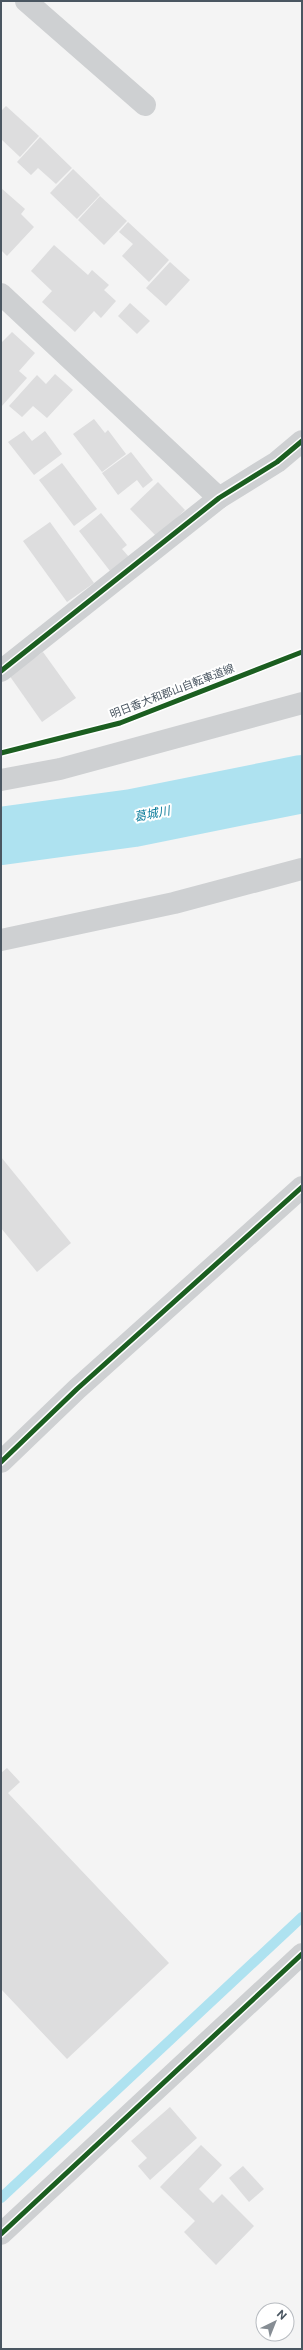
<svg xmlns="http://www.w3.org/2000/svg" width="303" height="2350" viewBox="0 0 303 2350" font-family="'Public Sans','Noto Sans JP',sans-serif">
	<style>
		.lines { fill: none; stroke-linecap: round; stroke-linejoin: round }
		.stream { stroke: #aee2f0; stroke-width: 10 }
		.river { stroke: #aee2f0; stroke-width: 58 }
		.building { fill: #ddddde }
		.street { stroke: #ced0d2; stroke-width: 22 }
		.cycleway-casing { stroke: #fff; stroke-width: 8 }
		.cycleway { stroke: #1b5e20; stroke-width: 5 }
		.labels { text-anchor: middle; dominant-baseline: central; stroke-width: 4; stroke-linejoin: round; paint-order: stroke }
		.street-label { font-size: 11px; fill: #4a5661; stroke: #fff }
		.water-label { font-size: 12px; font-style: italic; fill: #0c7c9b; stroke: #fff }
	</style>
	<rect width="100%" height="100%" fill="#f4f4f4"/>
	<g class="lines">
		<!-- stream -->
		<polyline class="stream" points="1,2198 302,1917"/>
		<!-- river -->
		<polyline class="river" points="1,836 133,818 302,784"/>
	</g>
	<!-- building -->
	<g class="building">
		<polygon points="6,106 39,136 20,157 1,139 1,111"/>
		<polygon points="40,137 72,168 56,184 38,168 31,175 17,162"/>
		<polygon points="73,169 100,195 77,219 50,193"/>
		<polygon points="1,188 25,209 21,214 34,227 7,256 1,250"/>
		<polygon points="100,196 127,221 104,245 78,220"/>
		<polygon points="128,222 169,260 149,282 122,256 133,244 119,232"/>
		<polygon points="54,245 88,275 92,270 109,285 104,290 116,301 101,318 94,311 75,332 42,302 52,291 31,271"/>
		<polygon points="170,262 190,280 166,306 146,288"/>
		<polygon points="130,303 150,321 137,334 118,316"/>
		<polygon points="12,332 35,353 19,371 27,378 1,407 1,343"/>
		<polygon points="55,374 73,390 47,418 33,406 22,417 9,406 37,375 46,384"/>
		<polygon points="94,419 105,433 108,430 126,454 102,472 73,434"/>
		<polygon points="24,431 32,441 45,431 62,454 34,475 8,442"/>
		<polygon points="131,452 153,480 143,488 137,480 118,495 102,473"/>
		<polygon points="62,463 97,509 74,526 39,480"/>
		<polygon points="158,482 185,510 157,537 130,509"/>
		<polygon points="101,513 127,545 122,549 129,557 110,571 79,531"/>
		<polygon points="50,522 94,583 67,602 23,541"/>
		<polygon points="43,652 76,698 42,722 9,675"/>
		<polygon points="1,1157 71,1243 37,1272 1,1228"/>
		<polygon points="7,1768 20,1782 8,1793 169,1963 67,2059 1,1989 1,1773"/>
		<polygon points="170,2107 197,2138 150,2180 138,2166 147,2158 131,2141"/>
		<polygon points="201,2145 222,2165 199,2189 213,2203 222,2194 254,2226 216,2265 184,2232 195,2221 160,2187"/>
		<polygon points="243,2166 264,2189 249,2202 229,2178"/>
	</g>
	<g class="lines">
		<!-- street -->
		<g class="street">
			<polyline points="26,1 145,105"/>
			<polyline points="1,294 219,498"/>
			<polyline points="1,671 219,498 277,462 302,441"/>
			<polyline points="1,780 60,769 302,703"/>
			<polyline points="1,940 174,903 302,869"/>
			<polyline points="1,1462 77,1389 302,1187"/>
			<polyline points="1,2234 302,1954"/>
		</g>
		<!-- cycleway casing -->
		<g class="cycleway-casing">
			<g id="cycleway">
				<polyline points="1,671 219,498 277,462 302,441"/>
				<polyline points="1,753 120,723 302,652"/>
				<polyline points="1,1462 77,1389 302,1187"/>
				<polyline points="1,2234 302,1954"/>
			</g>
		</g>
		<!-- cycleway -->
		<use href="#cycleway" class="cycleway"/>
	</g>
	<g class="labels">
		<!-- street labels -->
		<g class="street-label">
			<text transform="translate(172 691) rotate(-21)">明日香大和郡山自転車道線</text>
		</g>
		<!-- water labels -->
		<g class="water-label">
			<text transform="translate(152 814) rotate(-11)">葛城川</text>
		</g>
	</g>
	<!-- border -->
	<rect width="303" height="2350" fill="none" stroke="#4a5661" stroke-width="4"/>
	<!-- north arrow -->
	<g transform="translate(275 2322) rotate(43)"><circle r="19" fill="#ffffff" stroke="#b7bbc0"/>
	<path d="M0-3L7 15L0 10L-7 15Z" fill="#868d94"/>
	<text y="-6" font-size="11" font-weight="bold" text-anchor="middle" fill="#4a5661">N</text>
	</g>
</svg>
